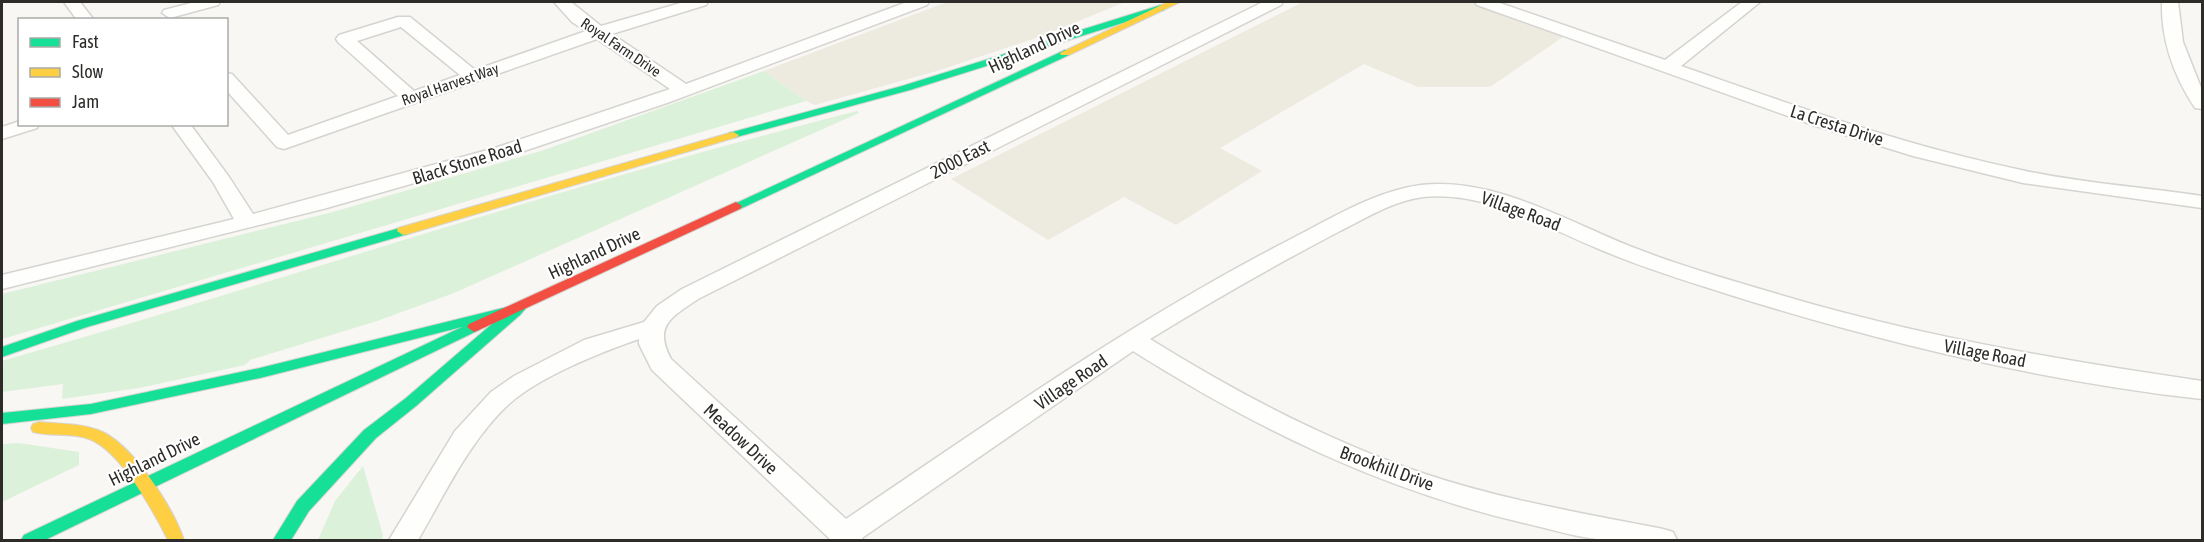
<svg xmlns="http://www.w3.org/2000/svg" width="2204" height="542" viewBox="0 0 2204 542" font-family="'Asap Condensed',sans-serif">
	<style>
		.built { fill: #edeadf }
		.green { fill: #dcf1da }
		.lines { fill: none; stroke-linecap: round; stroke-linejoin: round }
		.street-casing { stroke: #d5d4d1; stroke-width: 3 }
		.fast-casing { stroke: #d5d4d1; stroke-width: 2 }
		.slow-casing { stroke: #d5d4d1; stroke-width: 2 }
		.jam-casing { stroke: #d5d4d1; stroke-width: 2 }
		.street { fill: #fefefd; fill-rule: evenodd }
		.fast { fill: #16e098; fill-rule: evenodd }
		.slow { fill: #ffcf43; fill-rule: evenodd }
		.jam { fill: #f24e42; fill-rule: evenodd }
		.labels { text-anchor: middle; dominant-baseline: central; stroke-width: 4.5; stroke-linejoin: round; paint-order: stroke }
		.far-street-label { font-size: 15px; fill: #2d2c29; stroke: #fff }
		.street-label { font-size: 18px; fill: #2d2c29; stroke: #fff }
	</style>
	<rect width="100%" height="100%" fill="#f8f7f3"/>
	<!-- built -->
	<g class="built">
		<polygon points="947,2 1125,2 1042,36 937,71 815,105 806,101 764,71"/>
		<polygon points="1303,2 1500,2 1576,28 1490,87 1418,87 1364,64 1220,148 1262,171 1176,225 1124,197 1048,240 951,179"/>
	</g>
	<!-- green -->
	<g class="green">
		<polygon points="764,71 806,101 2,339 2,294 333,212 544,150"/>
		<path d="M857,111L859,113L454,293L377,321L250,360L245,365L139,388L62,399L63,384L2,392V361C287,279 569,184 857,111Z"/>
		<polygon points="19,443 79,452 79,465 2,502 2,444"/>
		<polygon points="363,466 383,535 382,540 318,540 335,501"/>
	</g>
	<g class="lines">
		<!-- street casing -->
		<g class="street-casing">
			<g id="street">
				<polygon points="64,2 80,2 94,20 77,20"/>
				<polygon points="195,2 220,2 218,5 170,18 162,13 164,10"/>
				<path d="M554,2H571L601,26L684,2H708L706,5L612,34L686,84L907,2H929L927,5L667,103L509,156L323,209L2,289V275L234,219L213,182L171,124H190L229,177L253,214L495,148L670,89L597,39L284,149L277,147L226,90V73L232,74L288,135L398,96L339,43L336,39L339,35L398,17H410L475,70L586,31L572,22ZM401,27L460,75L414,91L357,41Z"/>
				<path d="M1263,2H1283L1281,5L698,299C672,317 653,325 671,359L846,519C991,421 1135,319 1291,239C1332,218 1375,191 1421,185C1495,177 1566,221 1632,247C1678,265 1726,279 1774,293C1914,335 2057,360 2202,381V399C2040,381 1876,341 1721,292C1680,279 1638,266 1599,249C1543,226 1486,191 1423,197C1393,201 1366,218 1340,231C1275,265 1212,301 1150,339C1235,392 1324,439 1419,472C1498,499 1581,513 1663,529L1673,532L1677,540C1655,540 1631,542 1609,540C1581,539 1551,529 1524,523C1382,490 1255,428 1133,351L862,538L863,540H831L652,370L639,344V339C601,352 539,377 509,404C469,441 445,494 418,540H389L455,431L491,392L514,376L584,340L644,322L657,306L682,289Z"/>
				<path d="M1475,2H1497L1665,60L1742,2H1760L1681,66C1793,105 1904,146 2021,170C2080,183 2142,187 2202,196V208L2023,183L1913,156L1816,126L1477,5Z"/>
				<path d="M2162,2H2178L2183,42L2202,90V109L2195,108C2174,76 2161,41 2162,2Z"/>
				<polygon points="20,121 20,124 39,124 37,128 2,139 2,127"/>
			</g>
		</g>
		<!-- fast casing -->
		<g class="fast-casing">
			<g id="fast">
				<polygon points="1161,5 1164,6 1164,10 910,90 733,138 727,135 729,133 902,86"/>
				<polygon points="1065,50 1069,51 1069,55 740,209 732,209 730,206"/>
				<polygon points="403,227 409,231 408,234 87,327 2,357 2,347 77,321"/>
				<polygon points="519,304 526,308 520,315 416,406 376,438 309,511 291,540 273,540 297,501 364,430 406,398 500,317 477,323 481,327 479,330 45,540 21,540 24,535 462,327 260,378 91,414 2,424 2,413 91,404 260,368"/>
			</g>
		</g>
		<!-- slow casing -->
		<g class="slow-casing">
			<g id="slow">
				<polygon points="1168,2 1180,2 1069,55 1061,55 1060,53"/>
				<polygon points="733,132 739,135 737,137 408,234 403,235 397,231 398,228"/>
				<path d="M39,422C59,424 79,423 98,430C132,442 173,508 184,540H168C154,512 120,450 89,439C71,432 51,437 33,432L31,428L33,424Z"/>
			</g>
		</g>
		<!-- jam casing -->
		<g class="jam-casing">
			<polygon id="jam" points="736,202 742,206 740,209 479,330 474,332 467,327 469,324"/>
		</g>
		<!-- street -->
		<use href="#street" class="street"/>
		<!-- fast -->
		<use href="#fast" class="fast"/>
		<!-- slow -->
		<use href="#slow" class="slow"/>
		<!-- jam -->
		<use href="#jam" class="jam"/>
	</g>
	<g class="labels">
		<!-- far-street labels -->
		<g class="far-street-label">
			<text transform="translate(621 47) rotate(34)">Royal Farm Drive</text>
			<text transform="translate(450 84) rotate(-19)">Royal Harvest Way</text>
		</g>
		<!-- street labels -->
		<g class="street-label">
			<text transform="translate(1034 47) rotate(-25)">Highland Drive</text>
			<text transform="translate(1837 125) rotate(18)">La Cresta Drive</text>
			<text transform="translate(960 159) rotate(-27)">2000 East</text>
			<text transform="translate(467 162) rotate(-17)">Black Stone Road</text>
			<text transform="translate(1521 211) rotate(20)">Village Road</text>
			<text transform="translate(594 253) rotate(-25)">Highland Drive</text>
			<text transform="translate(1985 353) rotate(11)">Village Road</text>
			<text transform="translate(1071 382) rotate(-34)">Village Road</text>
			<text transform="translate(741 439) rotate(43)">Meadow Drive</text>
			<text transform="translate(154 459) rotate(-26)">Highland Drive</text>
			<text transform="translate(1387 468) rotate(20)">Brookhill Drive</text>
		</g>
	</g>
	<!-- border -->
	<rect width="2204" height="542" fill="none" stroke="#2d2c29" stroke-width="6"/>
	<!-- legend -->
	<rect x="18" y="18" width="210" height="108" fill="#ffffff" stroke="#ababa9" stroke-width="1.5"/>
	<rect x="30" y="38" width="30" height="9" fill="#16e098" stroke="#ababa9" stroke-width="1.5"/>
	<text x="72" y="48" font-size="18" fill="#2d2c29">Fast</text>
	<rect x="30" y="68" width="30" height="9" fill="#ffcf43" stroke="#ababa9" stroke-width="1.5"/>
	<text x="72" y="78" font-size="18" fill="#2d2c29">Slow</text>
	<rect x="30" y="98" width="30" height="9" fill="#f24e42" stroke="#ababa9" stroke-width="1.5"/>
	<text x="72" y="108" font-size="18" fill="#2d2c29">Jam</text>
</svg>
